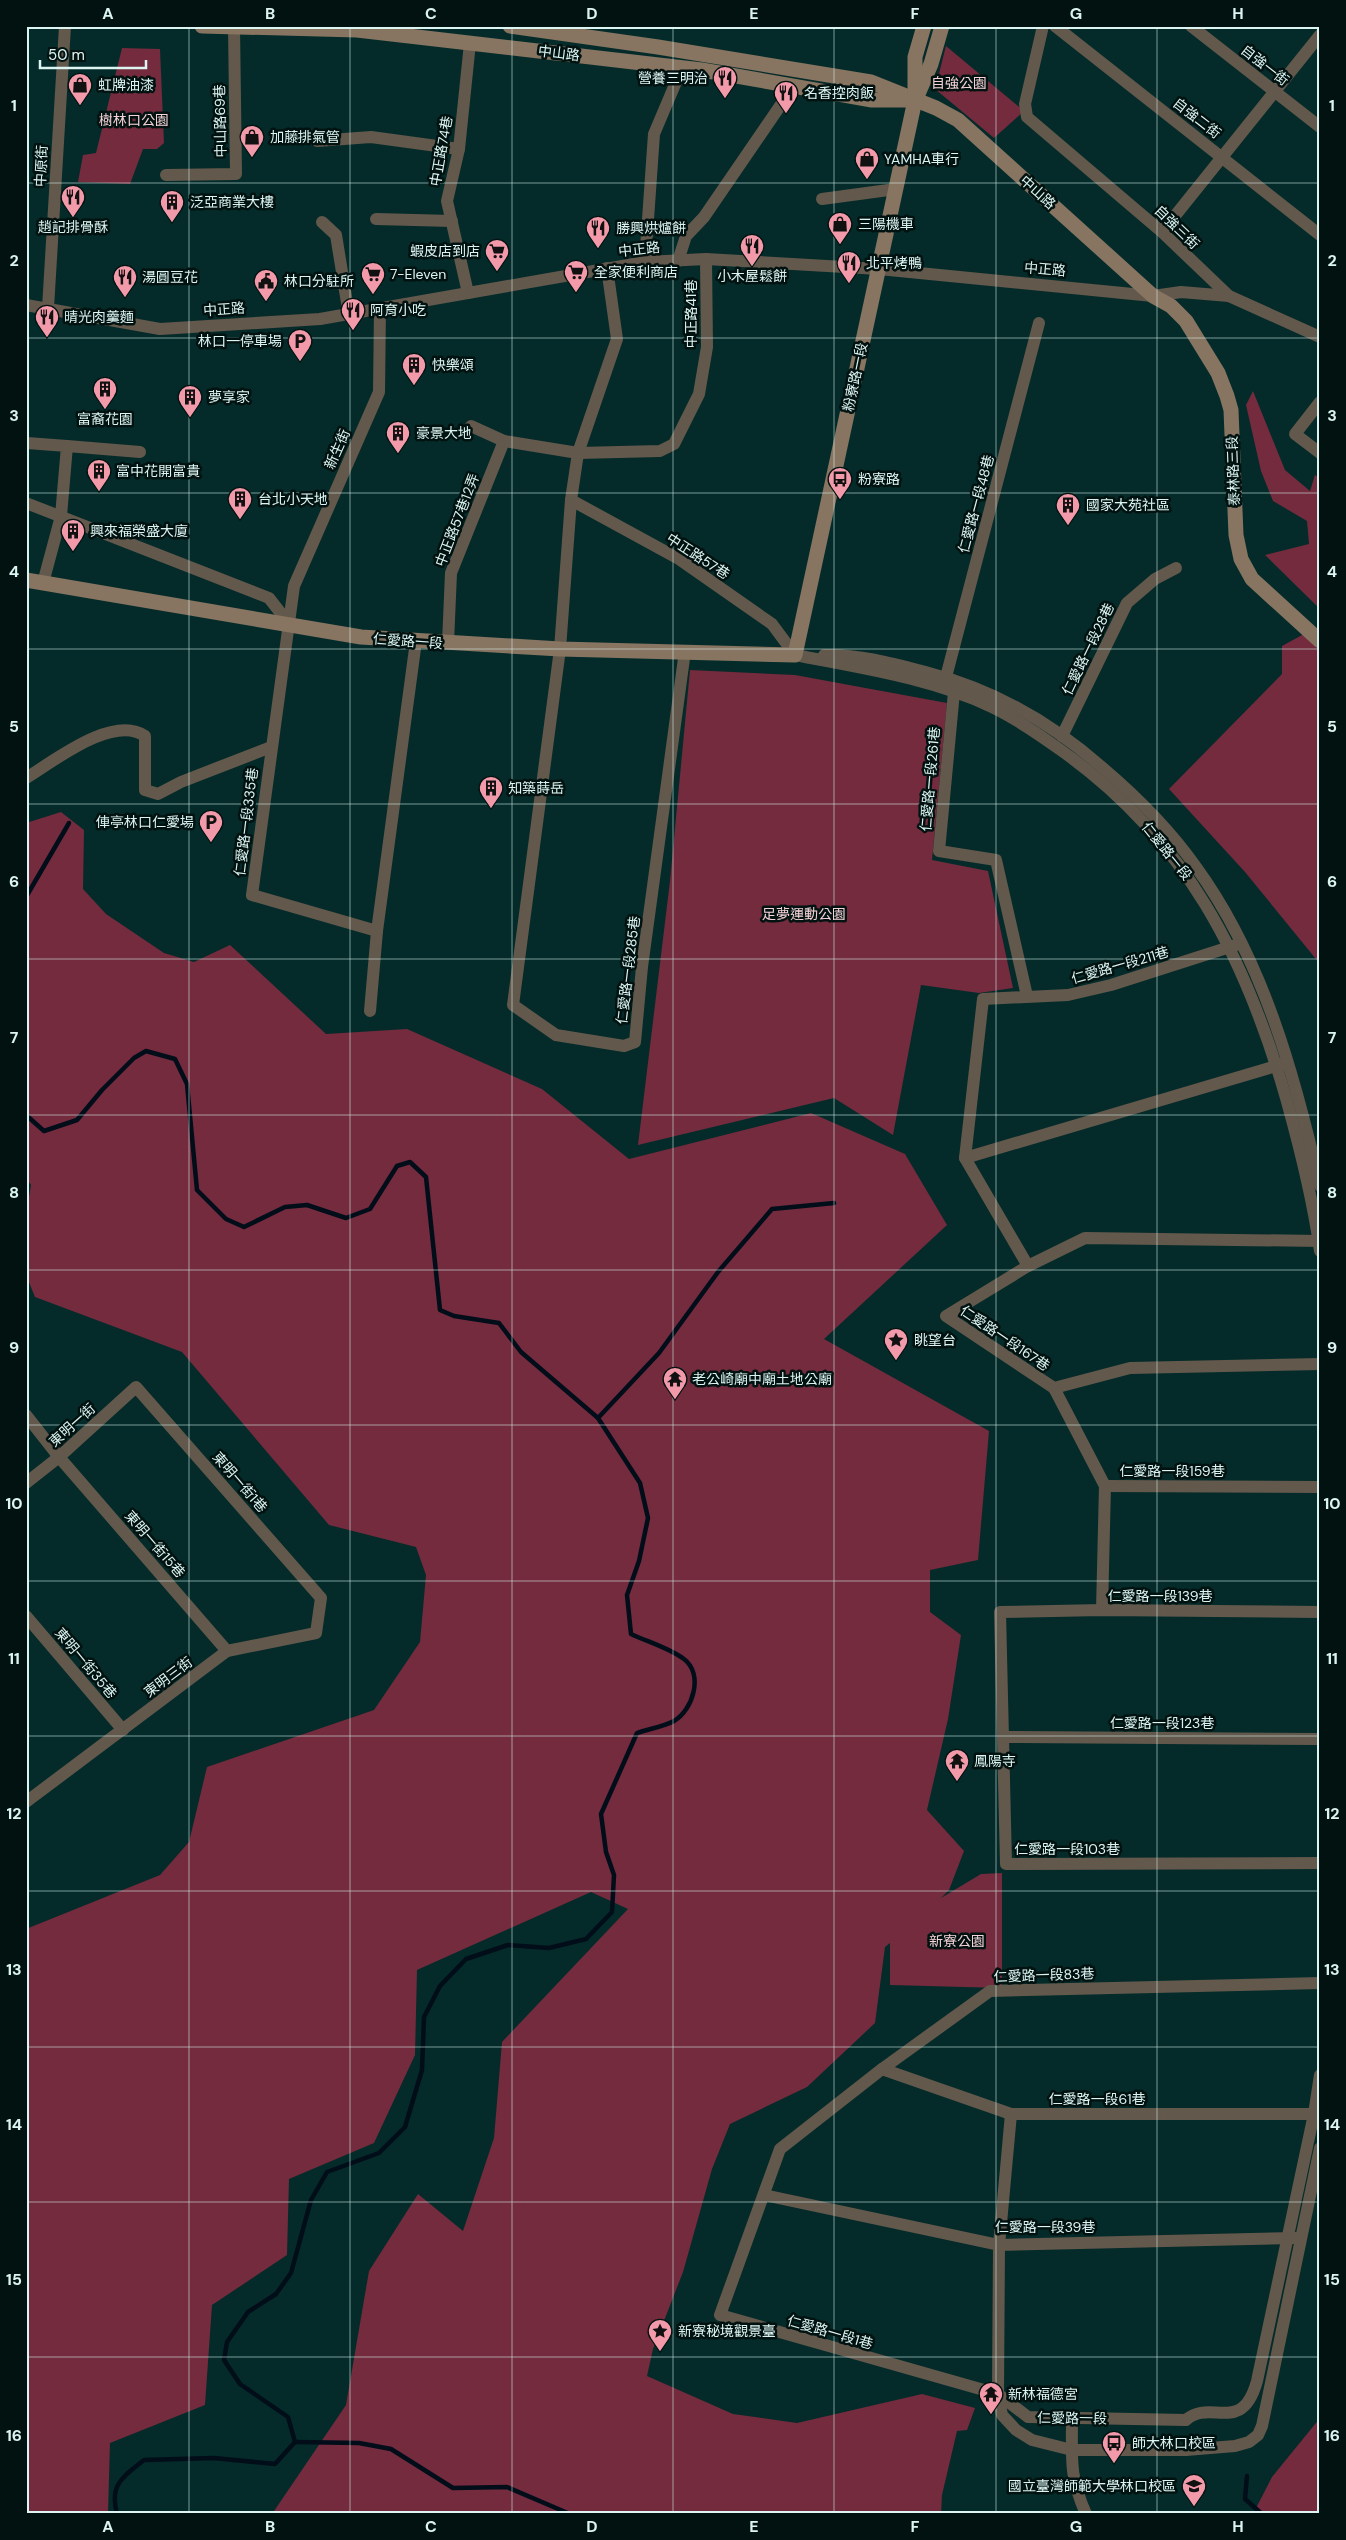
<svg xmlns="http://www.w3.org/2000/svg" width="1346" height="2540" viewBox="0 0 1346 2540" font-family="'DM Sans','Noto Sans TC',sans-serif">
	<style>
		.green { fill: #732b3d }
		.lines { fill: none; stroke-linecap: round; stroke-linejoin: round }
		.stream { stroke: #020d1a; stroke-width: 4.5 }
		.minor { stroke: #63584c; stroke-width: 12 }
		.secondary { stroke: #877461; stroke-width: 15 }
		.grid { fill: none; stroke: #dcf5f2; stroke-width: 1; stroke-opacity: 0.55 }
		.labels { text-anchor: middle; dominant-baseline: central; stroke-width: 5; stroke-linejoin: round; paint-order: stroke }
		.street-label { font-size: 14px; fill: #dcf5f2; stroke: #011210 }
		.poi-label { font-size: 14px; fill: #dcf5f2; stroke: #011210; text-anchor: start }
		.park-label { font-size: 14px; fill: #f6d3d8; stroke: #011210 }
		.neatline { fill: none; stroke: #dcf5f2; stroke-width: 2 }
		.grid-label { font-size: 16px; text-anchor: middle; font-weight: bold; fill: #dcf5f2 }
	</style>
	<rect width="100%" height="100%" fill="#042b29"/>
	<!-- green -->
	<g class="green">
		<polygon points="946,46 1024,111 994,138 935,89"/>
		<polygon points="122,48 160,49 164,143 157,149 143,149 130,184 78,182 83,155 96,153"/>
		<polygon points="1253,391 1285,470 1310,491 1315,475 1320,478 1320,609 1265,555 1309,544 1307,521 1273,501 1261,471 1246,405"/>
		<polygon points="1304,634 1320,651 1320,964 1245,872 1169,789 1282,674 1282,646"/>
		<polygon points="690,670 795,675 947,703 932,860 988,871 1013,988 979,993 921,985 893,1135 834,1098 638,1145 670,881"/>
		<polygon points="61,812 84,830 83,889 106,914 164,953 194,962 230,945 326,1034 407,1029 542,1089 629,1159 811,1113 905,1154 947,1225 824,1339 989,1431 978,1560 930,1570 930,1612 961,1635 948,1719 927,1810 964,1851 949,1890 941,1898 981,1874 1002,1873 1002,1988 890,1985 890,1943 885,1947 875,2023 807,2087 730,2124 712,2169 683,2272 653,2349 647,2376 733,2414 797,2423 922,2394 975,2408 967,2430 957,2431 942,2495 941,2514 272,2514 346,2405 369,2271 418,2194 463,2231 494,2138 502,2042 628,1909 591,1892 417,1970 415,2055 374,2143 289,2179 287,2255 212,2305 205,2405 110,2443 108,2514 26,2514 26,1929 160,1875 189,1842 207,1767 374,1710 420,1642 426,1575 416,1547 329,1525 182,1352 35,1297 26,1275 26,1215 31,1185 26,1178 26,823"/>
		<polygon points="1320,2418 1320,2514 1253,2514 1272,2477"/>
	</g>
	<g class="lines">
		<!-- stream -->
		<g class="stream">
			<polyline points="26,897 69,823"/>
			<path d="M26,1115L44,1131L77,1120L102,1090L134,1058L146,1051L175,1059L187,1084L197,1190L226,1219L244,1227L285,1207L307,1205L346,1218L370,1209L397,1166L410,1162L426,1177L440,1310L454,1316L499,1323L521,1352L598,1418L640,1483L648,1518L639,1561L627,1595L631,1634C648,1642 669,1648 684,1659C704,1674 693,1710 674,1721C663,1727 648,1729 637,1733L601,1814L606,1852L614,1875L612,1912L586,1939L549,1948L508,1945L466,1959L440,1986L424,2017L422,2070L405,2127L379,2153L327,2172L311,2200L291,2273L276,2294L248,2312L227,2342L224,2360L240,2384L288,2417L295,2442L275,2464L214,2458L144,2460C123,2477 109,2484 117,2514"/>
			<polyline points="598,1418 659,1353 718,1272 772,1209 834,1203"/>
			<polyline points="295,2442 359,2443 391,2449 453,2488 507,2487 570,2514"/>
			<polyline points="1247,2476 1245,2499 1262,2514"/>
		</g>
		<!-- minor -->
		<g class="minor">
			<polyline points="1043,26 1025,104 1027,117 1162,232 1229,296 1320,337"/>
			<polyline points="1055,26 1320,235"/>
			<polyline points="1191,26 1320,127"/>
			<polyline points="317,141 371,137 459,149"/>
			<polyline points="166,175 236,174 234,27"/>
			<polyline points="822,199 896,189"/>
			<polyline points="376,219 452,221"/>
			<polyline points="322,222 336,235 349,315"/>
			<polyline points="1162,232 1320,35"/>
			<polyline points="678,261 686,236 704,217 793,87"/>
			<polyline points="645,262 654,134 682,68"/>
			<polyline points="607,268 617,339 578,453 571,500 560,649 513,1005 556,1035 624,1046 635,1042 642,967 685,651"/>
			<polyline points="468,293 447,201 459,149 470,43"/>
			<polyline points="26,305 160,329 320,319 645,262 706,259 879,269 1153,296 1181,292 1229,296"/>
			<polyline points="48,308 65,26"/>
			<polyline points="1320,402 1295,434 1320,453"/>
			<polyline points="504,441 578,453 660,451 674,444 699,394 707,347 706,259"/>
			<polyline points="27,443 67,446 61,516 43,583"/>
			<polyline points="67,446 140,452"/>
			<polyline points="571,500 679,559 772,624 795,655"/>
			<polyline points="26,503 269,598 290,625"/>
			<polyline points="448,643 451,573 504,441 471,426"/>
			<path d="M795,655C861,668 931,678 992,707C1017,719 1040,735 1062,751C1186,839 1245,956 1286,1098C1300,1148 1313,1199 1320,1251"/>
			<path d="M824,655C860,654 895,664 929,673C995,690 1053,724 1104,769C1138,798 1170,830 1196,867C1263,959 1295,1076 1320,1186"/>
			<polyline points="1062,736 1127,603 1155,579 1176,568"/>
			<path d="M26,778C54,761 113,714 145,736V790L158,794L181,782L271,747"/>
			<polyline points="377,931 252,895 294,586 379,392 380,308"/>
			<polyline points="1027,996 996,860 939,851 954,692 946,677 1039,323"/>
			<polyline points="370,1011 377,931 416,641"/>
			<polyline points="965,1158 1283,1064"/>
			<polyline points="1320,1241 1085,1238 1028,1266 946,1316 1054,1388 1130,1368 1320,1364"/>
			<polyline points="1028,1266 965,1158 983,999 1068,995 1111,985 1236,945"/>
			<polyline points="1054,1388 1105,1486 1102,1610"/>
			<polyline points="26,1415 59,1457 227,1651"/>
			<polyline points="26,1483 59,1457 136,1387 321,1598 316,1633 227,1651 26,1802"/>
			<polyline points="1105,1486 1320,1487"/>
			<polyline points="1320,1612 1102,1610 1000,1612 1006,1864 1320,1863"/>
			<polyline points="26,1616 123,1730"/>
			<polyline points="1003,1737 1320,1739"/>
			<path d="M1320,1983L990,1991L882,2069L780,2149L720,2315L998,2394L1028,2417L1186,2420C1210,2398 1242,2436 1257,2381L1314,2114L1320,2075"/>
			<polyline points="882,2069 1011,2114 1320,2114"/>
			<polyline points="1011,2114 999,2245 998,2394 1002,2415 1016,2430 1032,2440 1072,2450 1186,2450 1235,2446 1249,2442 1258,2435 1262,2426 1320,2148"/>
			<polyline points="764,2195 999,2245 1296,2238"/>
			<path d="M1072,2419C1072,2460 1069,2475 1086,2514"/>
		</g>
		<!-- secondary -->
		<g class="secondary">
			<polyline points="202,26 357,30 702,70 872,100 906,100"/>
			<polyline points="510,26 658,47 871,82 936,108 958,120 1153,296 1171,306 1186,321 1218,373 1227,396 1231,410 1236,535 1241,559 1252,579 1320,641"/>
			<polyline points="918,94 931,64 942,26"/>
			<polyline points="26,580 361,637 560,649 795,655 915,100 915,57 924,26"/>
		</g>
	</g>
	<!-- grid -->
	<path class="grid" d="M189,26V2514M350,26V2514M512,26V2514M673,26V2514M834,26V2514M996,26V2514M1157,26V2514M26,183H1320M26,338H1320M26,493H1320M26,649H1320M26,804H1320M26,959H1320M26,1115H1320M26,1270H1320M26,1425H1320M26,1581H1320M26,1736H1320M26,1891H1320M26,2047H1320M26,2202H1320M26,2357H1320"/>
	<!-- icons -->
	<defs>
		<g id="restaurant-pin" transform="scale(1.25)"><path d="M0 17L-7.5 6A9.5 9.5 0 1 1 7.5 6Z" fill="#f39aaa" stroke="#011210"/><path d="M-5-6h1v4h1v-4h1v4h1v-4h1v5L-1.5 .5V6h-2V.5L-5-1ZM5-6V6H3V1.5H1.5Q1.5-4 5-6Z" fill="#111"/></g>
		<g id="shop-pin" transform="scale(1.25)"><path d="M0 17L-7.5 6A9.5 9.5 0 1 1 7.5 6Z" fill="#f39aaa" stroke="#011210"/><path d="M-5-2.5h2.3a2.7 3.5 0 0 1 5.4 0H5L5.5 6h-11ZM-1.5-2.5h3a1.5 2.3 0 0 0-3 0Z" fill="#111"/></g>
		<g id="building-pin" transform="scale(1.25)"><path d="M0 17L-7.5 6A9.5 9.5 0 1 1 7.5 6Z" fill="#f39aaa" stroke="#011210"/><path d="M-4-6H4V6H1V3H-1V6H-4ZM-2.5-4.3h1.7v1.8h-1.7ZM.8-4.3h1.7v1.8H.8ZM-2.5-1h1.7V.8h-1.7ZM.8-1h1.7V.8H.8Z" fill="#111"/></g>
		<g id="supermarket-pin" transform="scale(1.25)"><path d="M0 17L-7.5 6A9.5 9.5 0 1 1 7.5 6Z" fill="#f39aaa" stroke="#011210"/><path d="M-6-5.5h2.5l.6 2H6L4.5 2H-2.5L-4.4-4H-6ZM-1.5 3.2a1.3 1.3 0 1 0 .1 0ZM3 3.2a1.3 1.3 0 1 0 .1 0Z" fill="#111"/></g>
		<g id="civic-pin" transform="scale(1.25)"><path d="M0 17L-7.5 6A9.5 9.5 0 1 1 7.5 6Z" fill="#f39aaa" stroke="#011210"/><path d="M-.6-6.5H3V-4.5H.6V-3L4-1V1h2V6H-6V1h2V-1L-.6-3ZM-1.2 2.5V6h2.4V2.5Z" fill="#111"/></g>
		<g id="parking-pin" transform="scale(1.25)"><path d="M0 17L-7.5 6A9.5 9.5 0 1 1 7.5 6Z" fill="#f39aaa" stroke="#011210"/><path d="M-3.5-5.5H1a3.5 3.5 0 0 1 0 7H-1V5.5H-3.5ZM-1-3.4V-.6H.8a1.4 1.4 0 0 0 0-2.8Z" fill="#111"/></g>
		<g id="bus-pin" transform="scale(1.25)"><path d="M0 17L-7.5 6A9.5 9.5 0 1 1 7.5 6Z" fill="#f39aaa" stroke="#011210"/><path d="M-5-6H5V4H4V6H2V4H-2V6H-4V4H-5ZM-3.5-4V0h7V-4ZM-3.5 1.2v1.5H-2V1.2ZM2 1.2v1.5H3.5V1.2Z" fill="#111"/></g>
		<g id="sight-pin" transform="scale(1.25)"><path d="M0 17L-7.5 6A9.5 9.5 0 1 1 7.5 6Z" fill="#f39aaa" stroke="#011210"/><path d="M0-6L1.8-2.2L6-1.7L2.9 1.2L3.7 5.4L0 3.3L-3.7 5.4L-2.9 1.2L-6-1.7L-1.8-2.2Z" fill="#111"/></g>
		<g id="temple-pin" transform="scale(1.25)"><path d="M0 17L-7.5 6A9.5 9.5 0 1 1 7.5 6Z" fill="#f39aaa" stroke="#011210"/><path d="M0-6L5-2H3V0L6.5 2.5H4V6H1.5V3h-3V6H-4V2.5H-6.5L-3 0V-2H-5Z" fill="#111"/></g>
		<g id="university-pin" transform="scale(1.25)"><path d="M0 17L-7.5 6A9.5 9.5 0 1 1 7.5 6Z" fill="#f39aaa" stroke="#011210"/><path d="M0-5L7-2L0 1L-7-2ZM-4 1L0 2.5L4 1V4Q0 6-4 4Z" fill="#111"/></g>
	</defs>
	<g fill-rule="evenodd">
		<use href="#restaurant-pin" x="725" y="78"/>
		<use href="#shop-pin" x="80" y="85"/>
		<use href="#restaurant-pin" x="786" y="93"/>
		<use href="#shop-pin" x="252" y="137"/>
		<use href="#shop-pin" x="867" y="159"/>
		<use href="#restaurant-pin" x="73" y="197"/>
		<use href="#building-pin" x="172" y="202"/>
		<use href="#shop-pin" x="840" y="224"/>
		<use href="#restaurant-pin" x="598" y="228"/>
		<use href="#restaurant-pin" x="752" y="246"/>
		<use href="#supermarket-pin" x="497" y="251"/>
		<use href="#restaurant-pin" x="849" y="263"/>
		<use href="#supermarket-pin" x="576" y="272"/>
		<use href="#supermarket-pin" x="373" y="274"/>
		<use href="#restaurant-pin" x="125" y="277"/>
		<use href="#civic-pin" x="266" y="281"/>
		<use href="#restaurant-pin" x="353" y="310"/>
		<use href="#restaurant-pin" x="47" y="317"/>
		<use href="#parking-pin" x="300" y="341"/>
		<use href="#building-pin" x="414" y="365"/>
		<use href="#building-pin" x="105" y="389"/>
		<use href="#building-pin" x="190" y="397"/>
		<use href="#building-pin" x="398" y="433"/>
		<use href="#building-pin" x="99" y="471"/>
		<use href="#bus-pin" x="840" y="479"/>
		<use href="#building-pin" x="240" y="499"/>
		<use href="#building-pin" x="1068" y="505"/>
		<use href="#building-pin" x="73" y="531"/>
		<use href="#building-pin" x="491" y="788"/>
		<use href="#parking-pin" x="211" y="822"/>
		<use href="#sight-pin" x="896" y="1340"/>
		<use href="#temple-pin" x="675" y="1379"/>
		<use href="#temple-pin" x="957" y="1761"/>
		<use href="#sight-pin" x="660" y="2331"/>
		<use href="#temple-pin" x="991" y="2394"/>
		<use href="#bus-pin" x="1114" y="2443"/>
		<use href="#university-pin" x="1194" y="2486"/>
	</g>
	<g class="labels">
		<!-- street labels -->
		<g class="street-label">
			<text transform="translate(559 53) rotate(7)">中山路</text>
			<text transform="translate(1265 65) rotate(38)">自強一街</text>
			<text transform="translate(1197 118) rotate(38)">自強二街</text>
			<text transform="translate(220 121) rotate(-91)">中山路69巷</text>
			<text transform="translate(441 151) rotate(-80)">中正路74巷</text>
			<text transform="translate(41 166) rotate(-87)">中原街</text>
			<text transform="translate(1038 192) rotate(42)">中山路</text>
			<text transform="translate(1177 227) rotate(44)">自強三街</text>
			<text transform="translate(639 249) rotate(-6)">中正路</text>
			<text transform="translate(1045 269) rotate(5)">中正路</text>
			<text transform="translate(224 309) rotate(-4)">中正路</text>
			<text transform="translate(691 314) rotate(-90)">中正路41巷</text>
			<text transform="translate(855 377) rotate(-78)">粉寮路一段</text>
			<text transform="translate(337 449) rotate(-66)">新生街</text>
			<text transform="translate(1233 471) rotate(-92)">泰林路三段</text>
			<text transform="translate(976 504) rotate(-75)">仁愛路一段48巷</text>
			<text transform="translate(457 520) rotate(-69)">中正路57巷12弄</text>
			<text transform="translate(698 556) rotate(33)">中正路57巷</text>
			<text transform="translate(408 641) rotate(4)">仁愛路一段</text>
			<text transform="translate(1088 649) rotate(-64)">仁愛路一段28巷</text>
			<text transform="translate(930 779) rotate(-85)">仁愛路一段261巷</text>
			<text transform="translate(246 822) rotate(-83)">仁愛路一段335巷</text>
			<text transform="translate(1167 851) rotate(51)">仁愛路一段</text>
			<text transform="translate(1120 965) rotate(-16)">仁愛路一段211巷</text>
			<text transform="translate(628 970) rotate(-83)">仁愛路一段285巷</text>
			<text transform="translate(1005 1338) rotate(34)">仁愛路一段167巷</text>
			<text transform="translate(72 1425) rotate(-42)">東明一街</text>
			<text x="1172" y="1471">仁愛路一段159巷</text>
			<text transform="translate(240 1482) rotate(49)">東明一街1巷</text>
			<text transform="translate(155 1544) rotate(49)">東明一街15巷</text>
			<text x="1160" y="1596">仁愛路一段139巷</text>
			<text transform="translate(86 1663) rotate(50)">東明一街35巷</text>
			<text transform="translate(168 1677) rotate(-37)">東明三街</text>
			<text x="1162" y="1723">仁愛路一段123巷</text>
			<text x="1067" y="1849">仁愛路一段103巷</text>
			<text transform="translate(1044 1975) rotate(-2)">仁愛路一段83巷</text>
			<text x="1097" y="2099">仁愛路一段61巷</text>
			<text x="1045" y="2227">仁愛路一段39巷</text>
			<text transform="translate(830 2332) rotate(16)">仁愛路一段1巷</text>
			<text transform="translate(1072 2418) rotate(1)">仁愛路一段</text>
		</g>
		<!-- poi labels -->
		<g class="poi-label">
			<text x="708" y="78" text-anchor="end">營養三明治</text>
			<text x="98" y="85">虹牌油漆</text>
			<text x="804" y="93">名香控肉飯</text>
			<text x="270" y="137">加藤排氣管</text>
			<text x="884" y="159">YAMHA車行</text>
			<text x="190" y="202">泛亞商業大樓</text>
			<text x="858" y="224">三陽機車</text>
			<text x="73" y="227" text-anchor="middle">趙記排骨酥</text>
			<text x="616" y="228">勝興烘爐餅</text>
			<text x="480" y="251" text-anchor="end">蝦皮店到店</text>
			<text x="866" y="263">北平烤鴨</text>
			<text x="594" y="272">全家便利商店</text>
			<text x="390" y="274">7-Eleven</text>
			<text x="752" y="276" text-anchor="middle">小木屋鬆餅</text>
			<text x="142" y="277">湯圓豆花</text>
			<text x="284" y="281">林口分駐所</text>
			<text x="370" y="310">阿育小吃</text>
			<text x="64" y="317">晴光肉羹麵</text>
			<text x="282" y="341" text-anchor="end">林口一停車場</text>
			<text x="432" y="365">快樂頌</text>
			<text x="208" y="397">夢享家</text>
			<text x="105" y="419" text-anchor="middle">富裔花園</text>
			<text x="416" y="433">豪景大地</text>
			<text x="116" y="471">富中花開富貴</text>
			<text x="858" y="479">粉寮路</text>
			<text x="258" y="499">台北小天地</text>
			<text x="1086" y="505">國家大苑社區</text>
			<text x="90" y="531">興來福榮盛大廈</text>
			<text x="508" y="788">知築蒔岳</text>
			<text x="194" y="822" text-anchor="end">俥亭林口仁愛場</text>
			<text x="914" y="1340">眺望台</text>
			<text x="692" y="1379">老公崎廟中廟土地公廟</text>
			<text x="974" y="1761">鳳陽寺</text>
			<text x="678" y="2331">新寮秘境觀景臺</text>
			<text x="1008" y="2394">新林福德宮</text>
			<text x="1132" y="2443">師大林口校區</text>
			<text x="1176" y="2486" text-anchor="end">國立臺灣師範大學林口校區</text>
		</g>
		<!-- park labels -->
		<g class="park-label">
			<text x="959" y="83">自強公園</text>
			<text x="134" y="120">樹林口公園</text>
			<text x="804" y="914">足夢運動公園</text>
			<text x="957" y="1941">新寮公園</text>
		</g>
	</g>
	<!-- border -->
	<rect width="1346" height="2540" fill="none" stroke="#011210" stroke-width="55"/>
	<!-- scale -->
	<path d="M40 60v8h106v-8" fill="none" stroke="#dcf5f2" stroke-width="2.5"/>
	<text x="48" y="60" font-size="15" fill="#dcf5f2" stroke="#011210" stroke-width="4" paint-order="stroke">50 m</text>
	<rect x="28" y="28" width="1290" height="2484" class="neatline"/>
	<g class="grid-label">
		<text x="108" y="19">A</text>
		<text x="270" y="19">B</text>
		<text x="431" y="19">C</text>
		<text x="592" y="19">D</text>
		<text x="754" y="19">E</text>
		<text x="915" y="19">F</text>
		<text x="1076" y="19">G</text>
		<text x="1238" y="19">H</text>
		<text x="14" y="111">1</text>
		<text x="1332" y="111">1</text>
		<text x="14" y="266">2</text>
		<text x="1332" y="266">2</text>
		<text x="14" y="421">3</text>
		<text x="1332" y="421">3</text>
		<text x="14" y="577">4</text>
		<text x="1332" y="577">4</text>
		<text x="14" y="732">5</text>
		<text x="1332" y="732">5</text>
		<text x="14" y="887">6</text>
		<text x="1332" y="887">6</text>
		<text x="14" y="1043">7</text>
		<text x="1332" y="1043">7</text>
		<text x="14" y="1198">8</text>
		<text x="1332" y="1198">8</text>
		<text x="14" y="1353">9</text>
		<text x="1332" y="1353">9</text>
		<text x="14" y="1509">10</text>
		<text x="1332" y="1509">10</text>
		<text x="14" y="1664">11</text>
		<text x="1332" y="1664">11</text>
		<text x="14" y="1819">12</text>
		<text x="1332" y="1819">12</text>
		<text x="14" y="1975">13</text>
		<text x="1332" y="1975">13</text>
		<text x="14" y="2130">14</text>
		<text x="1332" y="2130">14</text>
		<text x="14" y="2285">15</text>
		<text x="1332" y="2285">15</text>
		<text x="14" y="2441">16</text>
		<text x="1332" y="2441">16</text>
		<text x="108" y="2532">A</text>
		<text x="270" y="2532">B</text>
		<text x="431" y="2532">C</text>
		<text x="592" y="2532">D</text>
		<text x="754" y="2532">E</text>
		<text x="915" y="2532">F</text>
		<text x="1076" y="2532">G</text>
		<text x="1238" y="2532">H</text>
	</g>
</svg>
